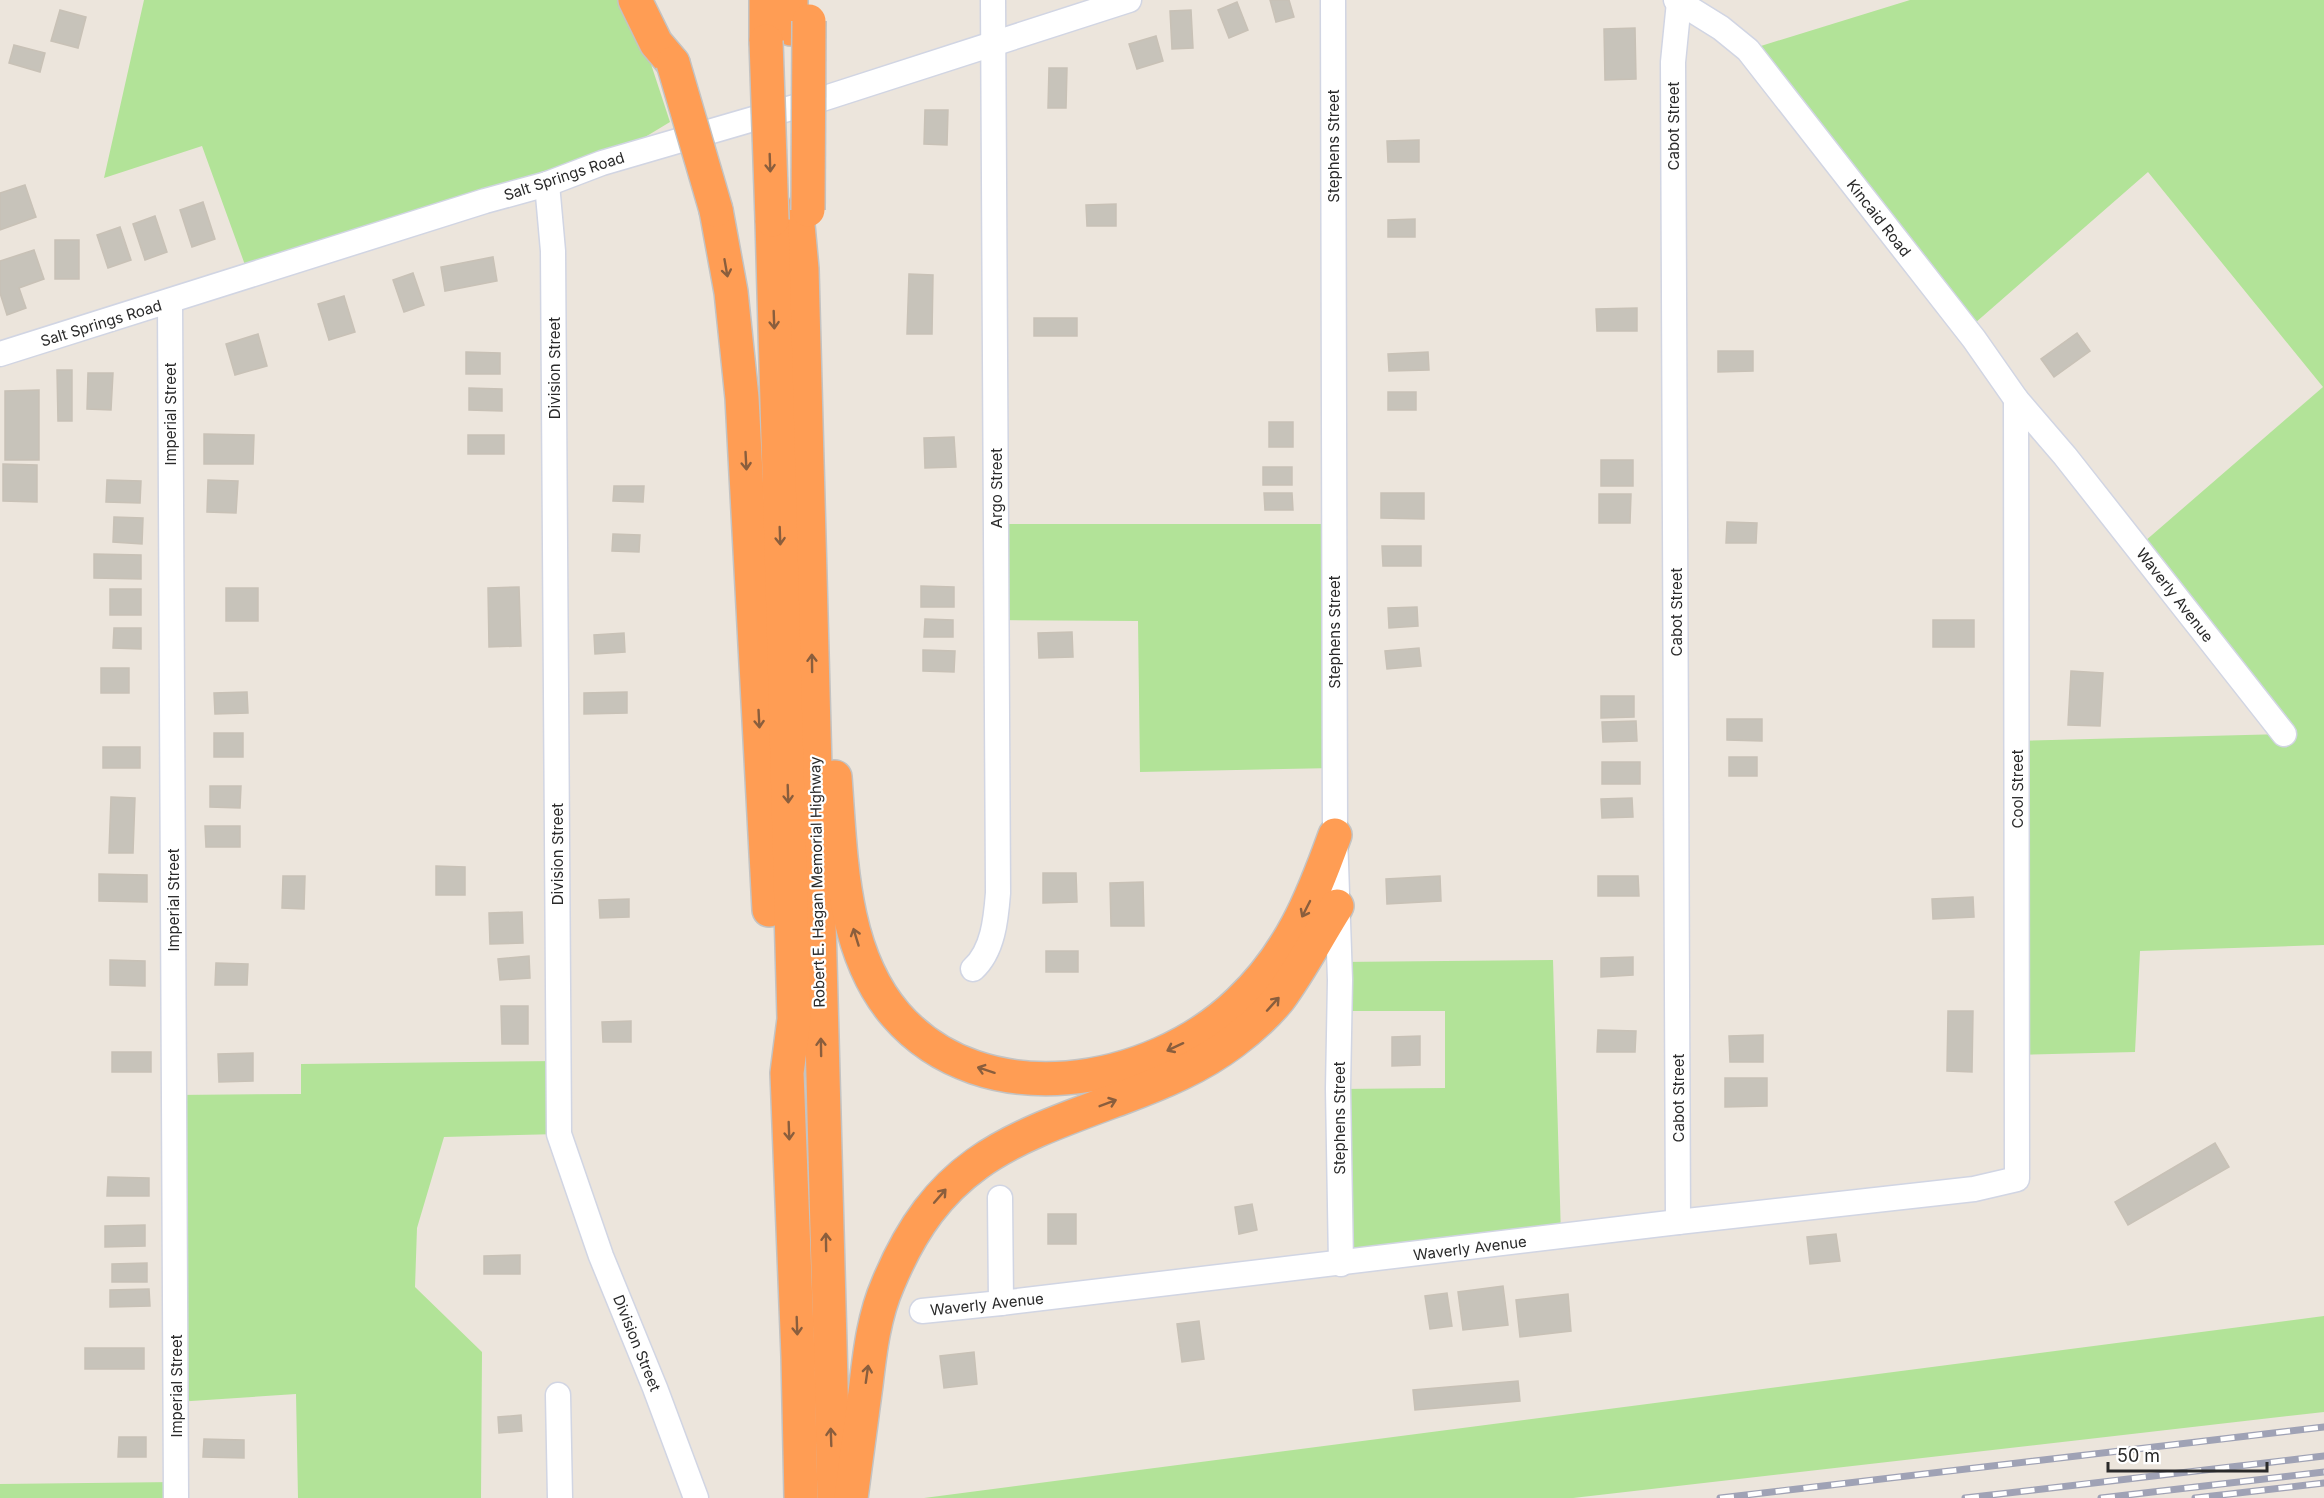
<svg xmlns="http://www.w3.org/2000/svg" width="2324" height="1498" viewBox="0 0 2324 1498" font-family="Inter,sans-serif">
	<style>
		.green { fill: #b2e398 }
		.building { fill: #c7c3ba; stroke: #c8c1b6; stroke-width: 1.5 }
		.lines { fill: none; stroke-linecap: round; stroke-linejoin: round }
		.minor-casing { stroke: #d1d5e3; stroke-width: 27 }
		.highway-casing { stroke: #c3c3c3; stroke-width: 36 }
		.minor { stroke: #fff; stroke-width: 24 }
		.highway { stroke: #ff9d54; stroke-width: 33 }
		.rail-casing { stroke: #9fa2b5; stroke-width: 7 }
		.rail { stroke: #fff; stroke-width: 4.5; stroke-dasharray: 14; stroke-linecap: butt }
		.highway-bridge-casing { stroke: #c3c3c3; stroke-width: 36; stroke-linecap: butt }
		.highway-bridge { stroke: #ff9d54; stroke-width: 33 }
		.oneway { stroke: #8a5e3d }
		.labels { text-anchor: middle; dominant-baseline: central; stroke-width: 4.5; stroke-linejoin: round; paint-order: stroke }
		.street-label { font-size: 15px; fill: #2a2a2a; stroke: #fff }
	</style>
	<rect width="100%" height="100%" fill="#ece5dc"/>
	<!-- green -->
	<g class="green">
		<polygon points="144,0 620,0 649,58 670,122 602,163 249,276 202,146 104,178"/>
		<polygon points="1910,0 2324,0 2324,945 2140,951 2135,1052 2016,1055 2017,741 2284,734 2137,548 2323,387 2148,172 1967,330 1748,50"/>
		<polygon points="996,524 1334,524 1335,768 1140,772 1138,621 997,620"/>
		<polygon points="1553,960 1561,1236 1341,1264 1338,1089 1445,1088 1445,1011 1339,1011 1339,962"/>
		<polygon points="558,1061 559,1134 444,1137 417,1228 415,1287 482,1352 481,1498 298,1498 296,1394 176,1402 174,1095 301,1094 301,1064"/>
		<polygon points="2324,1316 2324,1412 1573,1498 924,1498"/>
		<polygon points="176,1482 176,1498 0,1498 0,1484"/>
	</g>
	<!-- building -->
	<g class="building">
		<polygon points="1270,0 1289,0 1294,17 1276,22"/>
		<polygon points="1237,2 1248,30 1229,38 1218,10"/>
		<polygon points="60,10 86,17 78,48 51,41"/>
		<polygon points="1191,10 1193,48 1172,49 1170,11"/>
		<polygon points="1635,28 1636,79 1605,80 1604,29"/>
		<polygon points="1156,36 1163,61 1137,69 1129,44"/>
		<polygon points="14,45 45,53 40,72 9,63"/>
		<polygon points="1049,68 1067,68 1066,108 1048,108"/>
		<polygon points="925,110 948,110 947,145 924,144"/>
		<polygon points="1419,140 1419,162 1388,162 1387,141"/>
		<polygon points="25,185 36,217 0,230 0,193"/>
		<polygon points="203,202 215,239 192,247 180,210"/>
		<polygon points="1116,204 1116,226 1087,226 1086,205"/>
		<polygon points="155,216 167,252 145,260 133,224"/>
		<polygon points="1415,219 1415,237 1388,237 1388,220"/>
		<polygon points="120,227 131,260 108,268 97,235"/>
		<rect x="55" y="240" width="24" height="39"/>
		<polygon points="34,250 44,279 19,288 26,308 7,315 0,293 0,261"/>
		<polygon points="493,257 497,281 445,291 441,267"/>
		<polygon points="413,273 424,305 404,312 393,280"/>
		<polygon points="909,274 933,275 932,334 907,334"/>
		<polygon points="344,296 355,332 329,340 318,304"/>
		<polygon points="1637,308 1637,331 1597,331 1596,309"/>
		<rect x="1034" y="318" width="43" height="18"/>
		<polygon points="2077,333 2090,351 2054,377 2041,359"/>
		<polygon points="258,334 267,366 235,375 226,344"/>
		<polygon points="1718,351 1753,351 1753,371 1718,372"/>
		<polygon points="466,352 500,353 500,374 466,374"/>
		<polygon points="1428,352 1429,370 1389,371 1388,354"/>
		<polygon points="57,370 72,370 72,421 58,421"/>
		<polygon points="88,373 113,373 111,410 87,409"/>
		<polygon points="469,388 502,389 502,411 469,410"/>
		<polygon points="39,390 39,460 5,460 5,391"/>
		<rect x="1388" y="392" width="28" height="18"/>
		<rect x="1269" y="422" width="24" height="25"/>
		<polygon points="204,434 254,435 253,464 204,464"/>
		<rect x="468" y="435" width="36" height="19"/>
		<polygon points="954,437 956,467 925,468 924,438"/>
		<rect x="1601" y="460" width="32" height="26"/>
		<polygon points="3,464 37,465 37,502 3,501"/>
		<rect x="1263" y="467" width="29" height="18"/>
		<polygon points="107,480 141,481 140,503 106,502"/>
		<polygon points="208,480 238,481 236,513 207,512"/>
		<polygon points="614,486 644,486 643,502 613,501"/>
		<polygon points="1264,493 1292,493 1293,510 1265,510"/>
		<polygon points="1381,493 1424,493 1424,519 1381,518"/>
		<polygon points="1599,494 1631,494 1630,523 1599,523"/>
		<polygon points="114,517 143,518 142,544 113,542"/>
		<polygon points="1727,522 1757,523 1756,543 1726,543"/>
		<polygon points="613,534 640,535 639,552 612,551"/>
		<polygon points="1382,546 1421,546 1421,566 1383,566"/>
		<polygon points="94,554 141,555 141,579 94,578"/>
		<polygon points="921,586 954,587 954,607 921,607"/>
		<polygon points="519,587 521,646 489,647 488,588"/>
		<rect x="226" y="588" width="32" height="33"/>
		<rect x="110" y="589" width="31" height="26"/>
		<polygon points="1417,607 1418,626 1389,628 1388,608"/>
		<polygon points="925,619 953,620 953,637 924,637"/>
		<rect x="1933" y="620" width="41" height="27"/>
		<polygon points="114,628 141,628 141,649 113,648"/>
		<polygon points="1072,632 1073,657 1039,658 1038,633"/>
		<polygon points="624,633 625,652 595,654 594,635"/>
		<polygon points="1419,648 1421,666 1387,669 1385,651"/>
		<polygon points="923,650 955,651 954,672 923,671"/>
		<rect x="101" y="668" width="28" height="25"/>
		<polygon points="2071,671 2103,673 2100,726 2068,725"/>
		<polygon points="247,692 248,713 215,714 214,693"/>
		<polygon points="627,692 627,713 584,714 584,693"/>
		<polygon points="1601,696 1634,696 1634,717 1601,718"/>
		<polygon points="1727,719 1762,719 1762,741 1727,740"/>
		<polygon points="1636,721 1637,741 1603,742 1602,722"/>
		<rect x="214" y="733" width="29" height="24"/>
		<rect x="103" y="747" width="37" height="21"/>
		<rect x="1729" y="757" width="28" height="19"/>
		<rect x="1602" y="762" width="38" height="22"/>
		<polygon points="210,786 241,786 240,808 210,807"/>
		<polygon points="111,797 135,798 133,853 109,853"/>
		<polygon points="1632,798 1633,817 1602,818 1601,799"/>
		<polygon points="205,826 240,826 240,847 206,847"/>
		<polygon points="436,866 465,867 465,895 436,895"/>
		<polygon points="1043,873 1076,873 1077,902 1043,903"/>
		<polygon points="99,874 147,875 147,902 99,901"/>
		<polygon points="283,876 305,876 304,909 282,908"/>
		<polygon points="1440,876 1441,901 1387,904 1386,879"/>
		<polygon points="1598,876 1638,876 1639,896 1598,896"/>
		<polygon points="1143,882 1144,926 1111,926 1110,883"/>
		<polygon points="1973,897 1974,917 1933,919 1932,899"/>
		<polygon points="629,899 629,917 600,918 599,900"/>
		<polygon points="522,912 523,943 490,944 489,913"/>
		<rect x="1046" y="951" width="32" height="21"/>
		<polygon points="529,956 530,978 500,980 498,959"/>
		<polygon points="1633,957 1633,975 1601,977 1601,958"/>
		<polygon points="110,960 145,961 145,986 110,985"/>
		<polygon points="216,963 248,964 247,985 215,985"/>
		<polygon points="501,1006 528,1006 528,1044 502,1044"/>
		<polygon points="1948,1011 1973,1011 1972,1072 1947,1071"/>
		<polygon points="631,1021 631,1042 603,1042 602,1022"/>
		<polygon points="1598,1030 1636,1031 1635,1052 1597,1052"/>
		<polygon points="1763,1035 1763,1062 1730,1062 1729,1036"/>
		<polygon points="1420,1036 1420,1065 1392,1066 1392,1037"/>
		<rect x="112" y="1052" width="39" height="20"/>
		<polygon points="253,1053 253,1081 219,1082 218,1054"/>
		<polygon points="1725,1078 1767,1078 1767,1106 1725,1107"/>
		<polygon points="2215,1143 2229,1167 2128,1225 2115,1202"/>
		<polygon points="108,1177 149,1178 149,1196 107,1196"/>
		<polygon points="1252,1204 1257,1230 1239,1234 1235,1207"/>
		<rect x="1048" y="1214" width="28" height="30"/>
		<polygon points="145,1225 145,1246 105,1247 105,1226"/>
		<polygon points="1836,1234 1840,1261 1810,1264 1807,1237"/>
		<polygon points="520,1255 520,1274 484,1274 484,1256"/>
		<polygon points="147,1263 147,1282 112,1282 112,1264"/>
		<polygon points="1503,1286 1508,1325 1463,1330 1458,1292"/>
		<polygon points="149,1289 150,1306 110,1307 110,1290"/>
		<polygon points="1447,1293 1452,1326 1430,1329 1425,1296"/>
		<polygon points="1568,1294 1571,1331 1520,1337 1516,1300"/>
		<polygon points="1199,1321 1204,1359 1182,1362 1177,1324"/>
		<rect x="85" y="1348" width="59" height="21"/>
		<polygon points="974,1352 977,1384 944,1388 940,1356"/>
		<polygon points="1518,1381 1520,1401 1415,1410 1413,1390"/>
		<polygon points="521,1415 522,1431 499,1433 498,1417"/>
		<polygon points="119,1437 146,1437 146,1457 118,1457"/>
		<polygon points="204,1439 244,1440 244,1458 203,1457"/>
	</g>
	<g class="lines">
		<!-- minor casing -->
		<g class="minor-casing">
			<g id="minor">
				<polyline points="1333,0 1335,835 1340,980 1338,1089 1341,1264"/>
				<polyline points="1676,0 1721,28 1748,50 1974,339 2016,399 2065,456 2284,734"/>
				<polyline points="547,184 553,251 559,1134 601,1256 655,1388 696,1498"/>
				<polyline points="170,302 176,1498"/>
				<polyline points="0,354 485,201 547,184 602,163 822,99 1129,0"/>
				<path d="M973,969C993,951 996,919 998,893L993,0"/>
				<polyline points="1000,1198 1001,1303"/>
				<polyline points="1678,1222 1673,62 1679,2"/>
				<polyline points="922,1311 1001,1303 1678,1222 1974,1189 2017,1179 2016,399"/>
				<polyline points="558,1395 560,1498"/>
			</g>
		</g>
		<!-- highway casing -->
		<g class="highway-casing">
			<g id="highway">
				<polyline points="635,0 656,43 673,63"/>
				<polyline points="766,0 766,41"/>
				<polyline points="791,0 791,29"/>
				<polyline points="716,210 731,292 742,398 769,910"/>
				<polyline points="797,214 802,269 834,1498"/>
				<polyline points="772,220 794,1019 787,1073 798,1356 801,1498"/>
				<path d="M835,777C841,855 841,952 896,1015C983,1115 1151,1087 1239,1002C1290,954 1312,899 1335,835"/>
				<path d="M851,1498C856,1460 861,1423 866,1385C870,1351 874,1316 888,1284C939,1161 1008,1140 1124,1097C1162,1083 1200,1067 1233,1042C1249,1030 1266,1015 1279,999C1300,971 1318,936 1337,906"/>
			</g>
		</g>
		<!-- minor -->
		<use href="#minor" class="minor"/>
		<!-- highway -->
		<use href="#highway" class="highway"/>
		<!-- rail casing -->
		<g class="rail-casing">
			<g id="rail">
				<polyline points="1720,1498 2324,1427"/>
				<polyline points="1965,1498 2324,1456"/>
				<polyline points="2101,1498 2324,1472"/>
				<polyline points="2195,1498 2324,1483"/>
			</g>
		</g>
		<!-- rail -->
		<use href="#rail" class="rail"/>
		<!-- highway-bridge casing -->
		<g class="highway-bridge-casing">
			<g id="highway-bridge">
				<polyline points="766,41 772,220"/>
				<polyline points="673,63 716,210"/>
				<polyline points="808,210 809,21"/>
			</g>
		</g>
		<!-- highway-bridge -->
		<use href="#highway-bridge" class="highway-bridge"/>
	</g>
	<!-- one-way arrows -->
	<defs><path id="oneway-shaft" d="M-6 0H5M1.5-3L5.5 0L1.5 3" fill="none" stroke-width="1.6" stroke-linecap="round" stroke-linejoin="round" transform="scale(1.5)"/></defs>
	<g class="oneway">
		<use href="#oneway-shaft" transform="translate(770 163) rotate(88)"/>
		<use href="#oneway-shaft" transform="translate(726 268) rotate(80)"/>
		<use href="#oneway-shaft" transform="translate(774 320) rotate(88)"/>
		<use href="#oneway-shaft" transform="translate(746 461) rotate(87)"/>
		<use href="#oneway-shaft" transform="translate(780 536) rotate(88)"/>
		<use href="#oneway-shaft" transform="translate(812 663) rotate(-91)"/>
		<use href="#oneway-shaft" transform="translate(759 719) rotate(87)"/>
		<use href="#oneway-shaft" transform="translate(788 794) rotate(88)"/>
		<use href="#oneway-shaft" transform="translate(1306 909) rotate(117)"/>
		<use href="#oneway-shaft" transform="translate(856 937) rotate(-107)"/>
		<use href="#oneway-shaft" transform="translate(1273 1004) rotate(-48)"/>
		<use href="#oneway-shaft" transform="translate(821 1047) rotate(-91)"/>
		<use href="#oneway-shaft" transform="translate(1175 1047) rotate(155)"/>
		<use href="#oneway-shaft" transform="translate(986 1070) rotate(-162)"/>
		<use href="#oneway-shaft" transform="translate(1108 1103) rotate(-21)"/>
		<use href="#oneway-shaft" transform="translate(789 1131) rotate(88)"/>
		<use href="#oneway-shaft" transform="translate(940 1196) rotate(-49)"/>
		<use href="#oneway-shaft" transform="translate(826 1242) rotate(-91)"/>
		<use href="#oneway-shaft" transform="translate(797 1326) rotate(88)"/>
		<use href="#oneway-shaft" transform="translate(867 1374) rotate(-82)"/>
		<use href="#oneway-shaft" transform="translate(831 1437) rotate(-92)"/>
	</g>
	<g class="labels">
		<!-- street labels -->
		<g class="street-label">
			<text transform="translate(1673 126) rotate(-90)">Cabot Street</text>
			<text transform="translate(1333 146) rotate(-90)">Stephens Street</text>
			<text transform="translate(564 176) rotate(-18)">Salt Springs Road</text>
			<text transform="translate(1879 218) rotate(52)">Kincaid Road</text>
			<text transform="translate(101 323) rotate(-17)">Salt Springs Road</text>
			<text transform="translate(554 368) rotate(-90)">Division Street</text>
			<text transform="translate(170 414) rotate(-90)">Imperial Street</text>
			<text transform="translate(996 488) rotate(-90)">Argo Street</text>
			<text transform="translate(2175 595) rotate(52)">Waverly Avenue</text>
			<text transform="translate(1676 612) rotate(-90)">Cabot Street</text>
			<text transform="translate(1334 632) rotate(-90)">Stephens Street</text>
			<text transform="translate(2017 789) rotate(-90)">Cool Street</text>
			<text transform="translate(557 854) rotate(-90)">Division Street</text>
			<text transform="translate(817 882) rotate(-91)">Robert E. Hagan Memorial Highway</text>
			<text transform="translate(173 900) rotate(-90)">Imperial Street</text>
			<text transform="translate(1678 1098) rotate(-90)">Cabot Street</text>
			<text transform="translate(1339 1118) rotate(-90)">Stephens Street</text>
			<text transform="translate(1470 1248) rotate(-7)">Waverly Avenue</text>
			<text transform="translate(987 1304) rotate(-6)">Waverly Avenue</text>
			<text transform="translate(637 1343) rotate(68)">Division Street</text>
			<text transform="translate(176 1386) rotate(-90)">Imperial Street</text>
		</g>
	</g>
	<!-- scale -->
	<path d="M2108 1462v9h159v-9" fill="none" stroke="#2a2a2a" stroke-width="3"/>
	<text x="2117" y="1462" font-size="18" fill="#2a2a2a" stroke="#ffffff" stroke-width="4.5" paint-order="stroke">50 m</text>
</svg>
